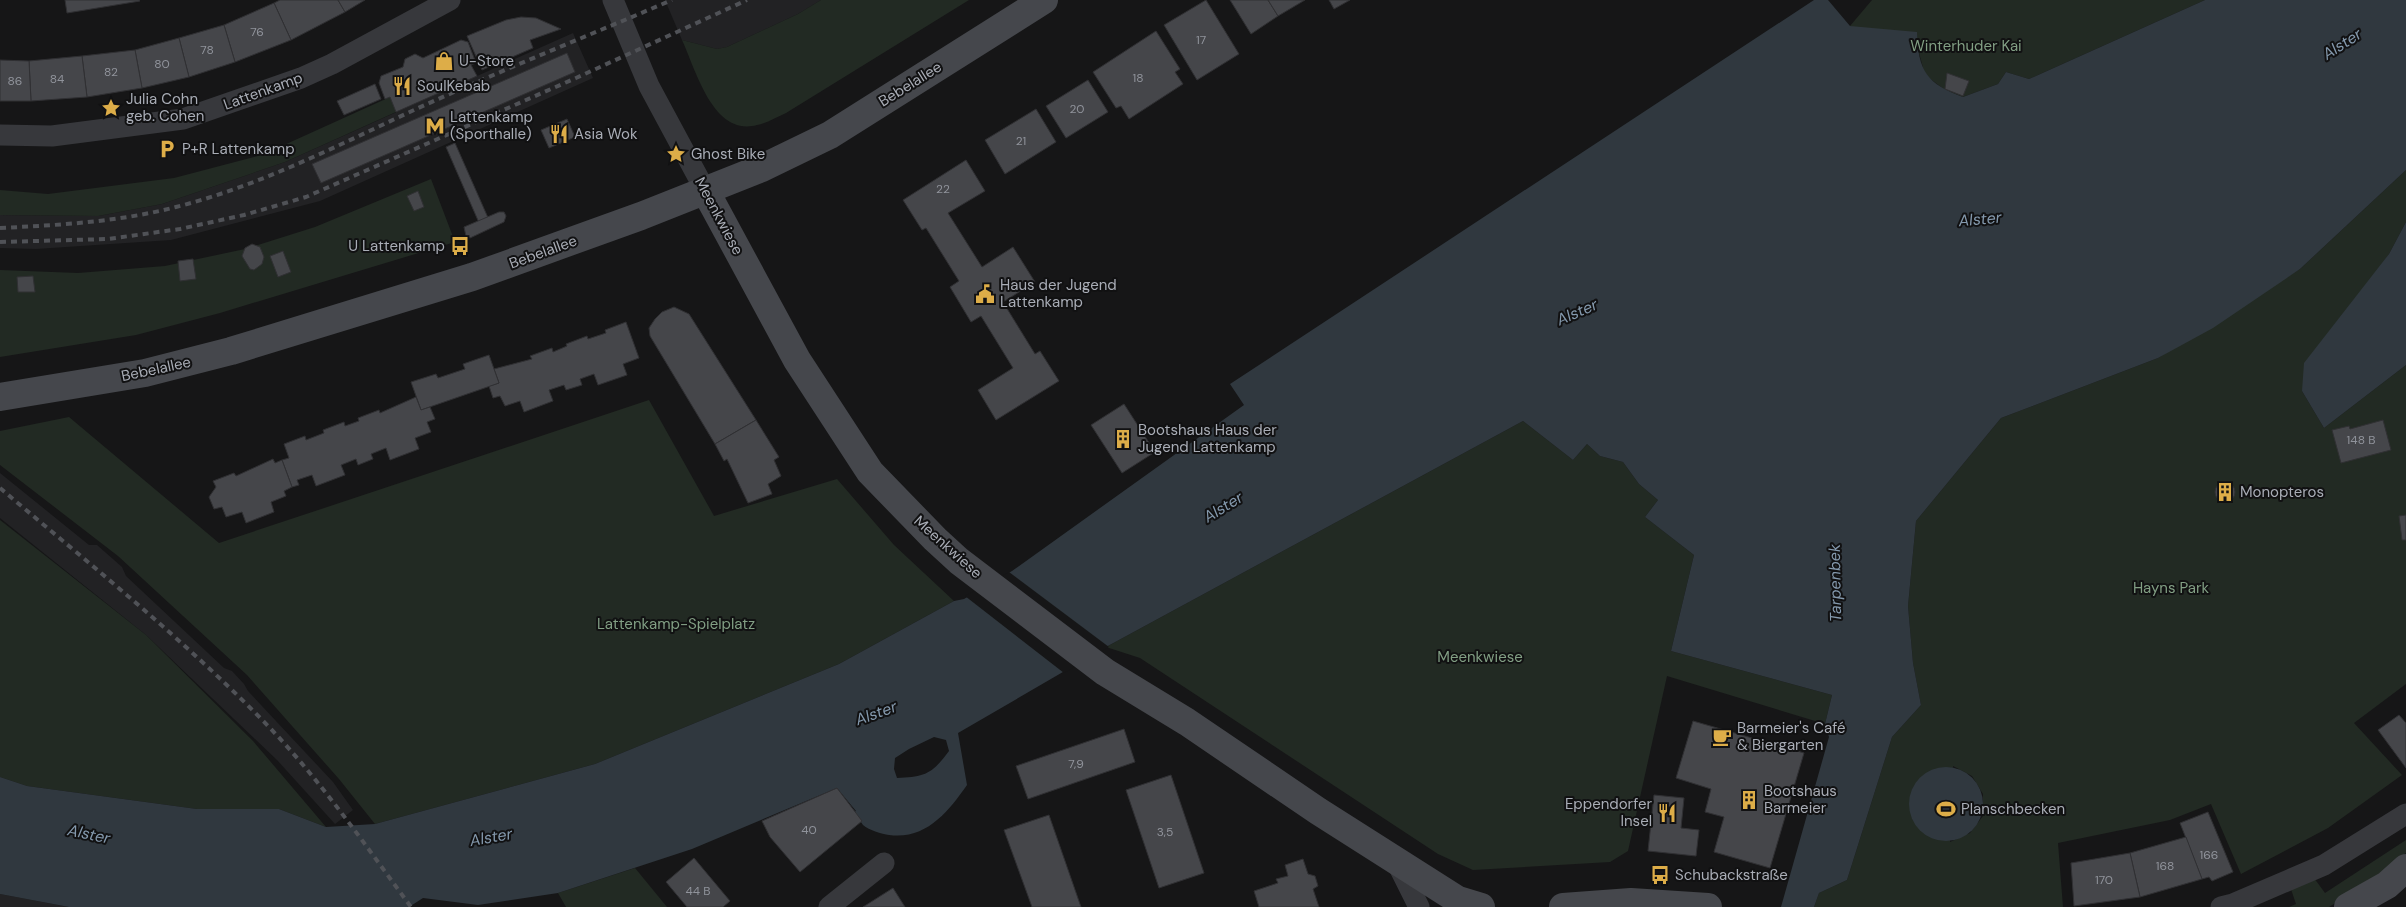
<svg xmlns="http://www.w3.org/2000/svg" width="2406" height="907" viewBox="0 0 2406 907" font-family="'DM Sans',sans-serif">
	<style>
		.built { fill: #222224 }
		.green { fill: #222a23; fill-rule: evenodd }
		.water { fill: #30383f; fill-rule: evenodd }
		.pier { fill: #161617 }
		.building { fill: #45464a; stroke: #303033 }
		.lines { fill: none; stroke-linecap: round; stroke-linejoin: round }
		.street { stroke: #37383c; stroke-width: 21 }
		.secondary { stroke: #45474c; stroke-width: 28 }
		.rail { stroke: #505257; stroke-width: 4; stroke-dasharray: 6 5; stroke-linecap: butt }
		.labels { text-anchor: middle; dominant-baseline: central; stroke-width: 4; stroke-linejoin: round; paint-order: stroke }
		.number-label { font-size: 12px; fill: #90939b }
		.park-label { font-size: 15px; fill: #829f84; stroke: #111112 }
		.poi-label { font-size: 15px; fill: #a9adb6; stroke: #111112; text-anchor: start }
		.street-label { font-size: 15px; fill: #a9adb6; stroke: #111112 }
		.water-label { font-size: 16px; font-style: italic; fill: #8499ad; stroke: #111112 }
	</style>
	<rect width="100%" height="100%" fill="#161617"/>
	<!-- built -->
	<g class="built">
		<polygon points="665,0 821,0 798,14 727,47 717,49 682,40"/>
		<polygon points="573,33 593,78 320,201 171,240 36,249 0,248 0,215 98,216 162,204 285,162"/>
		<polygon points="0,473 89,545 97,545 122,567 126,576 224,668 232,671 244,684 248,691 333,782 353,810 335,824 277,760 146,635 0,518"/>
		<polygon points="0,894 69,907 0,907"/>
	</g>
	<!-- green -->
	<g class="green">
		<path d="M821,0H969L786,113C777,117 767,123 757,125C713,137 696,70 682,40L717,49L727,47L798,14Z"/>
		<polygon points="1872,0 2205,0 2029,79 2006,72 1998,84 1963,97 1945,90 1925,75 1918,49 1850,26"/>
		<polygon points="390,97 396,112 285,162 162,204 98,216 0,215 0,190 48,194 174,178 262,155"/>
		<path d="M2406,170V222L2389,254L2302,391L2324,428L2406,365V684L2354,723L2402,775L2328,828L2241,874L2211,804L2170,820L2058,843L2063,907H1814L1819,893L1847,880L1892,737L1921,705L1913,663L1908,606L1916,521L2001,418L2158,358L2300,269ZM1953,766L1972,776L1983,794V816L1970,833L1950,842Z"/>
		<polygon points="431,179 455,242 220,313 136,335 0,357 0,270 78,273 165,266 245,249 315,227"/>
		<polygon points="649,400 714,516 837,479 894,545 954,601 839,664 595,764 375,824 339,779 247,675 118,556 0,465 0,431 69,417 219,543"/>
		<polygon points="1523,421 1573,460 1587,444 1600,456 1623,462 1639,484 1658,500 1645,517 1694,555 1671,651 1832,695 1825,724 1667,676 1628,851 1610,862 1473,870 1438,854 1140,658 1106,647"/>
		<polygon points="0,520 146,635 253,741 326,827 279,809 197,809 27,786 0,777"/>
		<polygon points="2406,840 2406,853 2374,878 2329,907 2289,907 2296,904 2291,889 2314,878 2325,893"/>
		<polygon points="635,868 667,907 566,907 558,893"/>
	</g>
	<!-- water -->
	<g class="water">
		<path d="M1814,0H1828L1850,26L1917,32C1918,71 1927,84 1963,97L1998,84L2006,72L2029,79L2205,0H2406V170L2300,269L2213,328L2158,358L2001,418L1916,521L1908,606L1913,663L1921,705L1892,737L1847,880L1819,893L1814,907H1781L1829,737L1825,724L1832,695L1671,651L1694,555L1645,517L1658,500L1639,484L1623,462L1600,456L1587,444L1573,460L1523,421L1106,647L958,733L967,785C948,812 926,840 889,835C882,834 868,830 863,825C860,821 857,816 854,812L856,811L837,788L692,849L558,893L478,905L423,898L409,907H69L0,894V777L27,786L197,809H279L326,827L375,824L595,764L839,664L954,601L964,599L1012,571L1244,405L1230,384ZM934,737L946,740L949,751C932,774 925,777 897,778L894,769L895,758L909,749Z"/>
		<polygon points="2406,222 2406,365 2324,428 2302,391 2304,363 2389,254"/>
		<circle cx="1946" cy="804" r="37"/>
	</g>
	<!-- pier -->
	<polygon class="pier" points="1009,572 1109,647 1064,673 965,596"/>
	<!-- building -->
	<g class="building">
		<polygon points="65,0 139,0 140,1 67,13"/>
		<polygon points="280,0 338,0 345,12 291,40 274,3"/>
		<polygon points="338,0 365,0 345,12"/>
		<polygon points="1206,0 1239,54 1197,80 1164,25"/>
		<polygon points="1230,0 1268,0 1278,16 1251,34"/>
		<polygon points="1268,0 1305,0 1278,16"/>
		<polygon points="1329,0 1350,0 1334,9"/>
		<polygon points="274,3 291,40 235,62 224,25"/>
		<polygon points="521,17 536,18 561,29 530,40 533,48 482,70 467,36 506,20"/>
		<polygon points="224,25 235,62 189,77 179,38"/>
		<polygon points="1156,31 1180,69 1175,72 1183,84 1129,119 1121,106 1116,108 1093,72"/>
		<polygon points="179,38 189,77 142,88 135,50"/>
		<polygon points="461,40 468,42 476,63 471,65 477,76 396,112 390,97 385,99 379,83 381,76 403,67 405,59 415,54 423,58"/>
		<polygon points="135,50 142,88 87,97 82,56"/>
		<polygon points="567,53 575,72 321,183 312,164"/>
		<polygon points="82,56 87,97 31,101 29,61"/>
		<polygon points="0,60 29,61 31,101 0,101"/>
		<polygon points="1947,73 1969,81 1963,96 1945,89"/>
		<polygon points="1088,80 1108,112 1066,138 1046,106"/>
		<polygon points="375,84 381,99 344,115 337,101"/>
		<polygon points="1036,109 1056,142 1005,174 985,140"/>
		<polygon points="567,119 575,137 549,148 541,130"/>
		<polygon points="455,143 489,220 489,226 486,228 480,225 446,147"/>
		<polygon points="966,160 985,191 948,213 982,267 1013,247 1035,282 1003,302 1035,354 1040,351 1059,381 996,420 978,390 1013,368 981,316 971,322 950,287 959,281 926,228 922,230 903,200"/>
		<polygon points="418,191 424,207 414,211 407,196"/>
		<polygon points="499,212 504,212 506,216 504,222 470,238 466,236 464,227"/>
		<polygon points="252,244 260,247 264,257 262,264 254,270 250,269 242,256 245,248"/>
		<polygon points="283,251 291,272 278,277 270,256"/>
		<polygon points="193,259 196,279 180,281 178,261"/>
		<polygon points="33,276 35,292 18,292 17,277"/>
		<polygon points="674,307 689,314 756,420 715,444 650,336 649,328 655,319 662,312"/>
		<polygon points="626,322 639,358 623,364 627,375 598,385 594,374 580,379 582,385 566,390 564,385 549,390 553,401 524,412 520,401 505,406 500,396 493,398 489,386 499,383 494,369 532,359 530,356 552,348 553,352 567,346 566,344 587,336 588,339 606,333 605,330"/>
		<polygon points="489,355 499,383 421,410 411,382 436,374 438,378 465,369 463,364"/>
		<polygon points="416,397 421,410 430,407 435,419 427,422 431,432 415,438 419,449 390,460 386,448 371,454 373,459 358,465 356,459 341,465 345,475 316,486 312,475 297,480 299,485 292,487 282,460 289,458 284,444 305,436 306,440 324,433 323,430 344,422 345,426 359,421 358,418 379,410 380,413"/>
		<polygon points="1124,404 1155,452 1122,473 1091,425"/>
		<polygon points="756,420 779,457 774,460 781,476 768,484 772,494 748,503 727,459 724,461 715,444"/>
		<polygon points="2383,420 2391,450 2341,463 2332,430 2349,426 2350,429"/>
		<polygon points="273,459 275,463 282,460 292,487 284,491 286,496 271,502 274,512 246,523 242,512 226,517 222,507 214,509 209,497 216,487 213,481 234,473 236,476"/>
		<circle cx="2225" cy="492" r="10"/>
		<polygon points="2406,515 2406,540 2402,540 2399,516"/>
		<polygon points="2399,715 2406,723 2406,768 2378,730"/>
		<polygon points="1693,721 1804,753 1770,868 1714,852 1724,817 1705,812 1711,789 1676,778"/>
		<polygon points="1124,729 1135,762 1028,799 1016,766"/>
		<polygon points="1171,775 1204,873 1159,888 1126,790"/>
		<polygon points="837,788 862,821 800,872 770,837 762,821"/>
		<polygon points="1654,795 1684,798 1681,828 1699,830 1696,856 1648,851"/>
		<polygon points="2208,812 2233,872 2212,881 2209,877 2202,879 2180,823"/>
		<polygon points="1049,815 1081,907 1032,907 1004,830"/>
		<polygon points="2186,837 2202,879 2140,897 2130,853"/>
		<polygon points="2130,853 2140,897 2074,906 2071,863"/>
		<polygon points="694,858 730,901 723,907 687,907 666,882"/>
		<polygon points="1303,859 1308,874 1315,876 1318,886 1313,889 1319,907 1259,907 1254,891 1278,883 1276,879 1288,876 1285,865"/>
		<polygon points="893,888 905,907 863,907"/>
	</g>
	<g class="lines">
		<!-- street -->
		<g class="street">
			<polyline points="613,0 649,86 705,190"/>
			<polyline points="0,135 52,136 183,119 301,78 332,64 450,0"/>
			<polyline points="1396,861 1419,907"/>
			<polyline points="829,907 884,863"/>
			<polyline points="2221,907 2233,904 2324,865 2406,814"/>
		</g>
		<!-- secondary -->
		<g class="secondary">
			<polyline points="705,190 797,360 870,472 935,539 959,561 1105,672 1187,722 1318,811 1458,900 1481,907"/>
			<polyline points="0,397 145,373 231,351 472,277 641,216 762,168 830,135 1044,0"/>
			<polyline points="1563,907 1631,902 1708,907"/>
			<polyline points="2348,907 2387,885 2406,868"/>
		</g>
		<!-- rail -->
		<g class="rail">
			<path d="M0,228C60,225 118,222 176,207C263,185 344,142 425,105C507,68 590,35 672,0"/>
			<polyline points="0,242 108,239 180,229 244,215 306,197 576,78 747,0"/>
			<path d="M0,488C92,566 187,642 271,729C323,784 366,846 411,907"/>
		</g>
	</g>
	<!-- icons -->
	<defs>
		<g id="shop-bare" transform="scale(1.5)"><path d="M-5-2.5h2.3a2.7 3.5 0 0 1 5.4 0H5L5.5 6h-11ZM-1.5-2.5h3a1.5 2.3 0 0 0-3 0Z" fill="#ddad48" stroke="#111112" stroke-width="2.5" paint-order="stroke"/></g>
		<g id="restaurant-bare" transform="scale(1.5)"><path d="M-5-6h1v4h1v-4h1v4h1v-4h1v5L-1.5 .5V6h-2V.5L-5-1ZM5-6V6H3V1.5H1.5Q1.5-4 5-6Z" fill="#ddad48" stroke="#111112" stroke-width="2.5" paint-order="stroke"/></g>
		<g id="sight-bare" transform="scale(1.5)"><path d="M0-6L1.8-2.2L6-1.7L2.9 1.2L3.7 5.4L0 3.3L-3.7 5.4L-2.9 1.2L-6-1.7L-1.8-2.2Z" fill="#ddad48" stroke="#111112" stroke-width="2.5" paint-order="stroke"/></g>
		<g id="metro-bare" transform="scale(1.5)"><path d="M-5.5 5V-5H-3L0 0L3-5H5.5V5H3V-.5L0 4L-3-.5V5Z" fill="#ddad48" stroke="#111112" stroke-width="2.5" paint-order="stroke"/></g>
		<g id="parking-bare" transform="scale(1.5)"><path d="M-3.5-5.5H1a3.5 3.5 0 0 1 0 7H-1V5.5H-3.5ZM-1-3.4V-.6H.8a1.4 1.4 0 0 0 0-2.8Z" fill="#ddad48" stroke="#111112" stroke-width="2.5" paint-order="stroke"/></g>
		<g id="bus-bare" transform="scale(1.5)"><path d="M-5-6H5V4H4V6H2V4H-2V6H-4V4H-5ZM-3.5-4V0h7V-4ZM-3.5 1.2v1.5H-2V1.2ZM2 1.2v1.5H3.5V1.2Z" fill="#ddad48" stroke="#111112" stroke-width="2.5" paint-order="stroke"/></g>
		<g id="civic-bare" transform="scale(1.5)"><path d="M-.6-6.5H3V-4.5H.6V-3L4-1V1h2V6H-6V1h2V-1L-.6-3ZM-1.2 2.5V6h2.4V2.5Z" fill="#ddad48" stroke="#111112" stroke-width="2.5" paint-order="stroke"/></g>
		<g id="building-bare" transform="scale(1.5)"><path d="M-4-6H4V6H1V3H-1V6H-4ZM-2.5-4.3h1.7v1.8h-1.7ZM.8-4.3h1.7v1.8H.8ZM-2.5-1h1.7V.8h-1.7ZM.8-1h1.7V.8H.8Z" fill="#ddad48" stroke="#111112" stroke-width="2.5" paint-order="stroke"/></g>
		<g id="cafe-bare" transform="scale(1.5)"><path d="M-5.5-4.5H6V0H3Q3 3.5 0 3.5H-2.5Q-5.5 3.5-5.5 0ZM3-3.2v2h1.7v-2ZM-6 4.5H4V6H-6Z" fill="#ddad48" stroke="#111112" stroke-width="2.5" paint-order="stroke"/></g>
		<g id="stadium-bare" transform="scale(1.5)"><path d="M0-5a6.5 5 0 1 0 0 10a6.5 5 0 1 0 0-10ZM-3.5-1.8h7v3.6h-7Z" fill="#ddad48" stroke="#111112" stroke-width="2.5" paint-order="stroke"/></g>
	</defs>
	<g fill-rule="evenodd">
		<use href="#shop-bare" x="444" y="61"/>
		<use href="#restaurant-bare" x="402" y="86"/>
		<use href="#sight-bare" x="111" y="108"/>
		<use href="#metro-bare" x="435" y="126"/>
		<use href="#restaurant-bare" x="559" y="134"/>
		<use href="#parking-bare" x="167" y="149"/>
		<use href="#sight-bare" x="676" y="154"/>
		<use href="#bus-bare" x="460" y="246"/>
		<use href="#civic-bare" x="985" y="294"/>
		<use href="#building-bare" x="1123" y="439"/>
		<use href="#building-bare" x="2225" y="492"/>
		<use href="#cafe-bare" x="1722" y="737"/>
		<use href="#building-bare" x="1749" y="800"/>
		<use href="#stadium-bare" x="1946" y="809"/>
		<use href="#restaurant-bare" x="1667" y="813"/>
		<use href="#bus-bare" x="1660" y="875"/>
	</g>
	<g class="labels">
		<!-- number labels -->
		<g class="number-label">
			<text x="257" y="32">76</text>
			<text x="1201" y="40">17</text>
			<text x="207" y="50">78</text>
			<text x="162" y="64">80</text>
			<text x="111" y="72">82</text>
			<text x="1138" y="78">18</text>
			<text x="57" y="79">84</text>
			<text x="15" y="81">86</text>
			<text x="1077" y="109">20</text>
			<text x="1021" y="141">21</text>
			<text x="943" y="189">22</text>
			<text x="2361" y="440">148 B</text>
			<text x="1076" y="764">7,9</text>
			<text x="809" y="830">40</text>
			<text x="1165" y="832">3,5</text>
			<text x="2209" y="855">166</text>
			<text x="2165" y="866">168</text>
			<text x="2104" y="880">170</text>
			<text x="698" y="891">44 B</text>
		</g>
		<!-- park labels -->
		<g class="park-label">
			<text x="1966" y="46">Winterhuder Kai</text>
			<text x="2171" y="588">Hayns Park</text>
			<text x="676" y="624">Lattenkamp-Spielplatz</text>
			<text x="1480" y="657">Meenkwiese</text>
		</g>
		<!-- poi labels -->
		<g class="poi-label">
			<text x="459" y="61">U-Store</text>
			<text x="417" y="86">SoulKebab</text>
			<text x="126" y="99">Julia Cohn<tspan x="126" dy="17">geb. Cohen</tspan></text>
			<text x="450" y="117">Lattenkamp<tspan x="450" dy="17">(Sporthalle)</tspan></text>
			<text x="574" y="134">Asia Wok</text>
			<text x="182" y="149">P+R Lattenkamp</text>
			<text x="691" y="154">Ghost Bike</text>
			<text x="445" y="246" text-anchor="end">U Lattenkamp</text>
			<text x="1000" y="285">Haus der Jugend<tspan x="1000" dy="17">Lattenkamp</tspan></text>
			<text x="1138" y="430">Bootshaus Haus der<tspan x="1138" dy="17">Jugend Lattenkamp</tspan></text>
			<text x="2240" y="492">Monopteros</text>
			<text x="1737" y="728">Barmeier's Café<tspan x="1737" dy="17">&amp; Biergarten</tspan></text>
			<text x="1764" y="791">Bootshaus<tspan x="1764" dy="17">Barmeier</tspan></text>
			<text x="1652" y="804" text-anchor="end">Eppendorfer<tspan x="1652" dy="17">Insel</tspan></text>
			<text x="1961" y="809">Planschbecken</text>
			<text x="1675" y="875">Schubackstraße</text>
		</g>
		<!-- street labels -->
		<g class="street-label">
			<text transform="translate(910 84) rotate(-32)">Bebelallee</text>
			<text transform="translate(263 91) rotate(-20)">Lattenkamp</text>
			<text transform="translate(719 216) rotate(62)">Meenkwiese</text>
			<text transform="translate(543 252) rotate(-20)">Bebelallee</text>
			<text transform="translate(156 369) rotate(-12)">Bebelallee</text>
			<text transform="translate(948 547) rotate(42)">Meenkwiese</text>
		</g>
		<!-- water labels -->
		<g class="water-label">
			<text transform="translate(2342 44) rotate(-33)">Alster</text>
			<text transform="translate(1980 219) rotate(-5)">Alster</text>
			<text transform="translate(1577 312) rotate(-24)">Alster</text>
			<text transform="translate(1223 507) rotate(-32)">Alster</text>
			<text transform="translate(1835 583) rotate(-91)">Tarpenbek</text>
			<text transform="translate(876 713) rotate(-20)">Alster</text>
			<text transform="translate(89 834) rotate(12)">Alster</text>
			<text transform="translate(491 837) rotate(-10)">Alster</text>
		</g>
	</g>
</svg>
